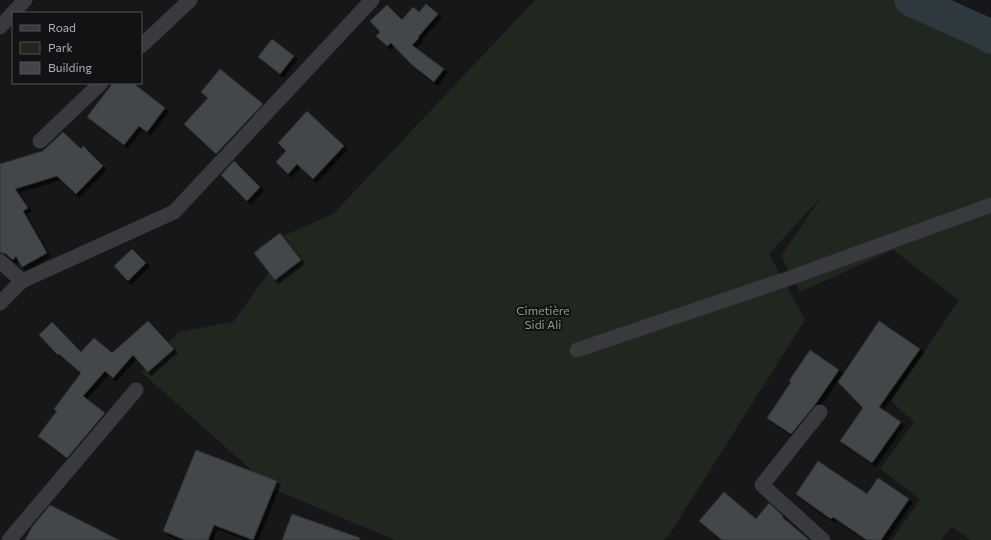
<svg xmlns="http://www.w3.org/2000/svg" width="991" height="540" viewBox="0 0 991 540" font-family="Commissioner,sans-serif">
	<style>
		.green { fill: #1f271f }
		.lines { fill: none; stroke-linecap: round; stroke-linejoin: round }
		.river { stroke: #2d393e; stroke-width: 33 }
		.building { fill: #434649; stroke: #313235; filter: url(#shadow) }
		.street { stroke: #383a3e; stroke-width: 15 }
		.labels { text-anchor: middle; dominant-baseline: central; stroke-width: 4; stroke-linejoin: round; paint-order: stroke }
		.park-label { font-size: 12px; fill: #85a580; stroke: #121214 }
	</style>
	<defs>
		<filter id="shadow"><feDropShadow dx="3.5" dy="3.5" stdDeviation="0" flood-color="#0009"/></filter>
	</defs>
	<rect width="100%" height="100%" fill="#171719"/>
	<!-- green -->
	<polygon class="green" points="535,0 916,0 921,13 948,30 991,37 991,540 971,540 952,527 940,540 892,540 920,499 880,469 914,422 891,401 959,300 893,250 800,292 781,256 822,196 769,254 805,320 669,535 663,540 395,540 273,489 141,372 179,332 233,322 270,271 258,247 333,214"/>
	<g class="lines">
		<!-- river -->
		<polyline class="river" points="911,0 982,32 991,37"/>
	</g>
	<!-- building -->
	<g class="building">
		<polygon points="426,4 438,14 418,37 419,38 412,45 444,69 434,82 412,65 391,43 387,46 376,36 380,32 370,21 387,5 402,20 413,7 419,12"/>
		<polygon points="272,39 294,56 280,74 258,57"/>
		<polygon points="220,69 263,104 216,154 184,124 208,98 201,92"/>
		<polygon points="113,83 133,83 165,108 147,132 139,126 124,145 87,117"/>
		<polygon points="307,111 344,146 313,179 297,164 288,174 276,162 286,151 278,143"/>
		<polygon points="63,132 81,149 83,146 103,166 76,194 57,176 15,189 28,208 23,211 47,253 22,267 16,256 13,260 6,254 0,252 0,164 43,151"/>
		<polygon points="234,161 260,187 247,201 221,175"/>
		<polygon points="280,233 301,260 275,280 254,253"/>
		<polygon points="132,249 146,263 128,281 114,266"/>
		<polygon points="148,321 174,349 148,372 133,355 113,378 105,371 83,396 105,413 67,458 38,436 57,411 54,409 81,373 59,354 58,355 39,335 52,322 81,352 94,338 112,353"/>
		<polygon points="879,321 920,349 879,407 901,422 872,463 840,441 863,408 838,382"/>
		<polygon points="810,350 839,370 814,406 791,434 767,418 791,382 789,381"/>
		<polygon points="196,450 277,481 253,540 214,525 208,540 185,540 163,531"/>
		<polygon points="818,461 867,494 878,478 909,499 881,540 867,540 833,517 831,519 796,494"/>
		<polygon points="724,492 756,519 769,503 783,516 782,517 809,540 722,540 699,521"/>
		<polygon points="50,505 119,540 25,540 32,527"/>
		<polygon points="292,514 360,538 359,540 282,540"/>
	</g>
	<g class="lines">
		<!-- street -->
		<g class="street">
			<polyline points="0,27 25,0"/>
			<polyline points="141,46 190,0"/>
			<polyline points="40,141 101,83"/>
			<polyline points="0,261 22,281"/>
			<polyline points="0,303 22,281 174,212 372,0"/>
			<polyline points="577,350 787,279 991,205"/>
			<polyline points="820,412 762,485 823,540"/>
			<polyline points="9,540 136,390"/>
		</g>
	</g>
	<g class="labels">
		<!-- park labels -->
		<g class="park-label">
			<text x="543" y="310">Cimetière<tspan x="543" dy="14">Sidi Ali</tspan></text>
		</g>
	</g>
	<!-- legend -->
	<rect x="12" y="12" width="130" height="72" fill="#121214" stroke="#4e5256"/>
	<rect x="20" y="25" width="20" height="6" fill="#383a3e" stroke="#4e5256"/>
	<text x="48" y="32" font-size="12" fill="#a9b1b9">Road</text>
	<rect x="20" y="42" width="20" height="12" fill="#1f271f" stroke="#4e5256"/>
	<text x="48" y="52" font-size="12" fill="#a9b1b9">Park</text>
	<rect x="20" y="62" width="20" height="12" fill="#434649" stroke="#4e5256"/>
	<text x="48" y="72" font-size="12" fill="#a9b1b9">Building</text>
</svg>
